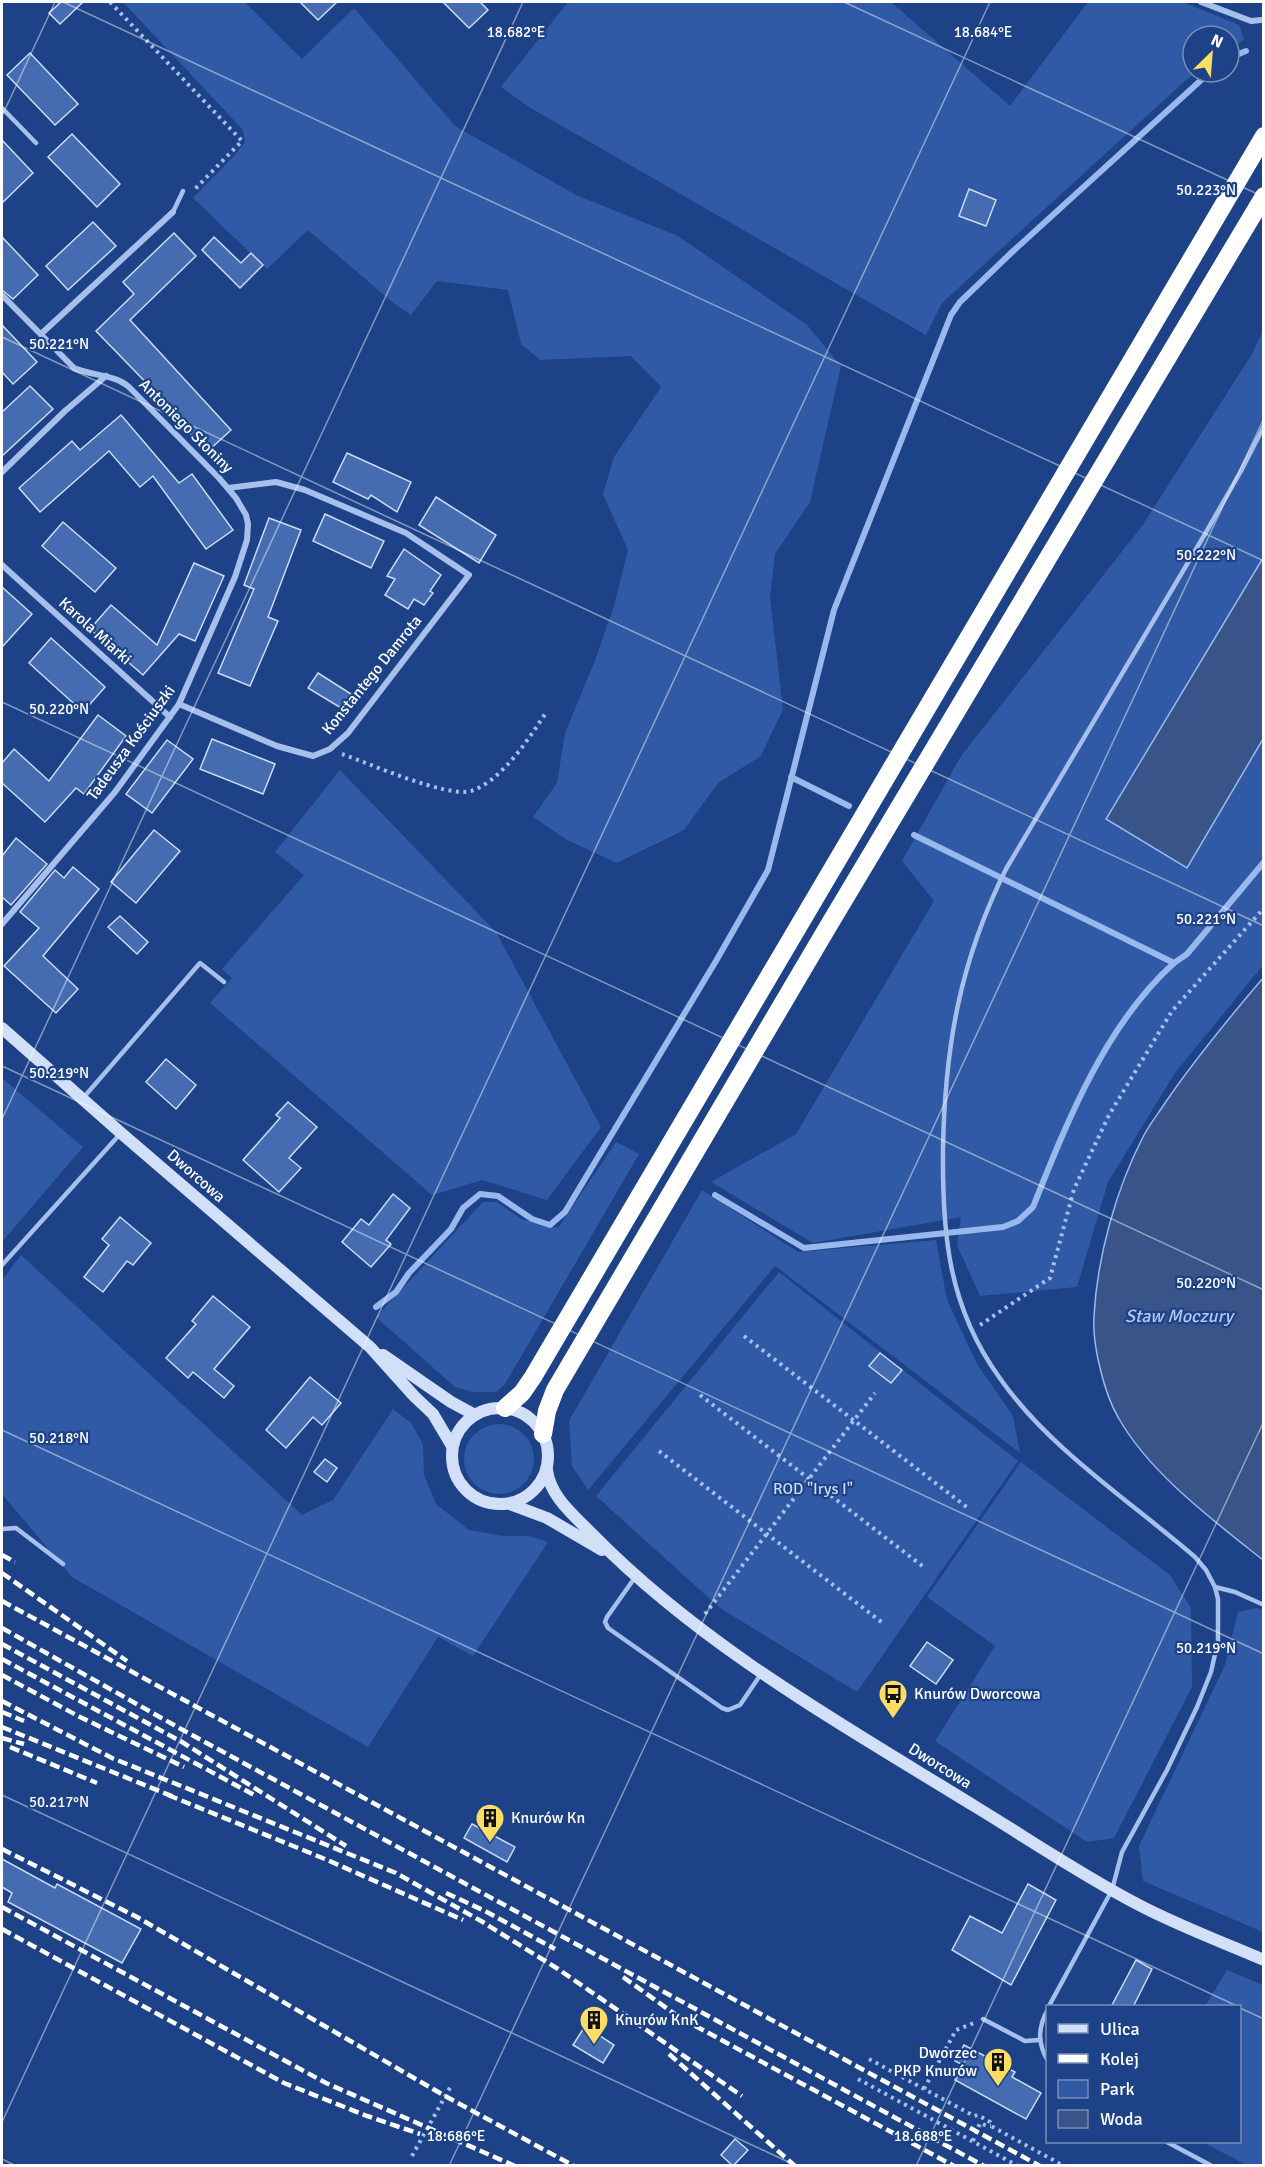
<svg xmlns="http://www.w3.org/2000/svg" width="1265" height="2167" viewBox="0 0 1265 2167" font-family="Signika,sans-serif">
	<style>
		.green { fill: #305aa5 }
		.water { fill: #395488; stroke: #99b8ed; stroke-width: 1.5 }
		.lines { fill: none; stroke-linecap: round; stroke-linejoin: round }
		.stream { stroke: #99b8ed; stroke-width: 6 }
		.building { fill: #456bb0; stroke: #cbdbf8; stroke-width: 1.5 }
		.path { stroke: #a6bfeb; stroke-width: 4; stroke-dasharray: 3 4.5; stroke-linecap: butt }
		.service { stroke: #a6bfeb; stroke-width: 4.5 }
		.minor { stroke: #a6bfeb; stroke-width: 6 }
		.secondary { stroke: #d2dff8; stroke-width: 12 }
		.motorway { stroke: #fff; stroke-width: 18 }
		.rail { stroke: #fff; stroke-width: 4.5; stroke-dasharray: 10 4.5; stroke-linecap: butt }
		.ticks { fill: none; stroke: #fff; stroke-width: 1.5; stroke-opacity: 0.45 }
		.labels { text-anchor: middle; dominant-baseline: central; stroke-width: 4.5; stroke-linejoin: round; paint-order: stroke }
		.street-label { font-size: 16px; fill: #fff; stroke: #1d4287 }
		.park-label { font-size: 16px; fill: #cbdbf8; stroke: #1d4287 }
		.poi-label { font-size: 16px; fill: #fff; stroke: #1d4287; text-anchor: start }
		.water-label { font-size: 18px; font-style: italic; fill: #b2c9f3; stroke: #1d4287 }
		.ticks-label { font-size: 15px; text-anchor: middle; fill: #fff; stroke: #1d4287; stroke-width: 4.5; stroke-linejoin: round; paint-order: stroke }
	</style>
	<rect width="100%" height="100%" fill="#1d4287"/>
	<!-- green -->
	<g class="green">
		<polygon points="123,2 245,2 302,59 354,8 455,126 576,195 678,236 807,325 841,366 810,502 775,554 770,597 783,709 761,756 718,783 684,830 617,863 567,840 533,817 557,783 565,733 594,663 614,606 628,550 603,494 614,457 661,387 631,356 540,360 521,344 508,290 437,281 411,315 392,302 308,230 267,269 193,198 235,155 245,142 243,130"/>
		<polygon points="568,2 891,2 1010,106 1088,2 1183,2 1239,25 1244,40 1229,50 1229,36 1193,36 1193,72 1197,72 1186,80 942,303 926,335 529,107 501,87"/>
		<polygon points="1263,330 1263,965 1175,1073 1108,1182 1077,1287 980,1296 957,1245 961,1217 813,1243 711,1182 796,1134 934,901 902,861 961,756 1142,526 1252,354"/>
		<polygon points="340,770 496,932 601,1127 547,1200 482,1180 432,1195 210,1003 232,978 222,969 304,875 275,852"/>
		<polygon points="2,1078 83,1147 2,1242"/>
		<polygon points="616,1142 639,1154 505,1384 496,1392 472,1392 455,1387 376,1317 483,1202 497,1202 521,1219 558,1228"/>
		<polygon points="702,1190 798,1252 936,1240 947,1300 977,1364 1013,1416 1020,1453 775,1266 588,1490 572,1466 569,1421"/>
		<polygon points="21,1255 302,1515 333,1500 393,1409 411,1423 423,1444 424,1475 436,1504 469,1530 504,1536 529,1536 548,1542 473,1656 438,1637 368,1747 72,1577 2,1494 2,1280"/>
		<polygon points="779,1272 1018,1461 857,1692 720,1608 596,1496"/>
		<circle cx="499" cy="1459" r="35"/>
		<polygon points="1021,1462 1170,1575 1191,1608 1192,1687 1114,1838 1087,1842 935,1741 995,1646 927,1597"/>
		<polygon points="1257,1608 1264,1611 1263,1932 1143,1881 1139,1846 1225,1665 1238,1612"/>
		<polygon points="1227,1970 1263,1985 1263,2165 1246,2165 1203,2142 1240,2142 1240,2006 1205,2006"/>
	</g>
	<!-- water -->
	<g class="water">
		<polygon points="1263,558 1263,739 1187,868 1106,819"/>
		<path d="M1263,978V1560C1214,1521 1149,1473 1118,1417C1104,1393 1092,1344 1094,1316C1097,1258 1116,1189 1143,1137C1149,1125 1158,1114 1165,1103C1195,1059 1229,1018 1263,978Z"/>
	</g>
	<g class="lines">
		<!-- stream -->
		<g class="stream">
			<polyline points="1229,58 1246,51"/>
			<polyline points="791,777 849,806"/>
			<polyline points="914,835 1174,963 1187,954 1264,862"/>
			<path d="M715,1195L804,1248L1003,1227L1018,1221L1033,1207C1067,1122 1105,1025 1174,963"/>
			<polyline points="376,1307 396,1292 409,1273 451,1229 463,1208 480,1194 498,1196 532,1219 550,1225 565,1212 716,961 768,870 834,610 951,315 960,302 1011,253 1210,72"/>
		</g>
	</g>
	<!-- building -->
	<g class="building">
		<polygon points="61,2 83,2 60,24 49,13"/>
		<polygon points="300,2 337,2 318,20"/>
		<polygon points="443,2 480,2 488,10 469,28"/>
		<polygon points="30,53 78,104 55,125 7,75"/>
		<polygon points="72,134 120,184 97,207 48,157"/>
		<polygon points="2,140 33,173 2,203"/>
		<polygon points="969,189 996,200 986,226 959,216"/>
		<polygon points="93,222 116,246 68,290 46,266"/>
		<polygon points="174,233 196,256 130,320 231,430 207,452 159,399 161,398 96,331 134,294 123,282"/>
		<polygon points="2,237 38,275 13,299 2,290"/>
		<polygon points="214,237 241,263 251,253 263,265 240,288 202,250"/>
		<polygon points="2,325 37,362 13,384 2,372"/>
		<polygon points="30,386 53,409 2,456 2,412"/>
		<polygon points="121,415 179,483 192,474 233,530 206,549 153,476 140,487 109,451 40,512 19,488 72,441 80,450"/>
		<polygon points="347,453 411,482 397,512 371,495 368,499 333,482"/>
		<polygon points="436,497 496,535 479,563 419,525"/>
		<polygon points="325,514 384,541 371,568 313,541"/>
		<polygon points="269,518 301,530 268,617 278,621 250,686 218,673 254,589 244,585"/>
		<polygon points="63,522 116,568 95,592 42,546"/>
		<polygon points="404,549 441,575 430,591 433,593 424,605 414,599 408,609 385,595 395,579 387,576"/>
		<polygon points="194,563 224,576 195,641 179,634 143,675 90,629 111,605 157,645"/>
		<polygon points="2,587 32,614 2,647"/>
		<polygon points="51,638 105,687 83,712 29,663"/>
		<polygon points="318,673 351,694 341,708 308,688"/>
		<polygon points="98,715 126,736 84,794 76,788 45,822 2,783 2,763 14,749 49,781"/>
		<polygon points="212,739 275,764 263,794 200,769"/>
		<polygon points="167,740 193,759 152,813 126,794"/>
		<polygon points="154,830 180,851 136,903 111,882"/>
		<polygon points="16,838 47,864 11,905 2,897 2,856"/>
		<polygon points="73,867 99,889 43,956 78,989 56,1013 4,966 39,928 20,912 55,870 64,878"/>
		<polygon points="120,916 148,942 137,954 108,927"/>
		<polygon points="166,1059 196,1085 176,1109 146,1082"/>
		<polygon points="288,1102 317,1127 289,1158 301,1168 279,1192 243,1160 280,1118 276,1115"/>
		<polygon points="393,1194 410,1208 386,1240 391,1244 371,1267 342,1242 361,1219 369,1225"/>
		<polygon points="120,1217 151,1243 133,1265 127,1261 103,1292 84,1277 109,1245 102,1239"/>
		<polygon points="213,1296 250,1327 214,1369 234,1386 224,1398 193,1372 188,1378 166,1358 196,1324 192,1321"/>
		<polygon points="880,1353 902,1370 891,1383 869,1366"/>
		<polygon points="310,1377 341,1403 322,1425 313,1417 286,1448 266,1430"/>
		<polygon points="325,1459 337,1468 327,1482 314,1472"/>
		<polygon points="927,1642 953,1660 936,1684 910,1666"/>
		<polygon points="472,1824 515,1847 507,1862 464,1838"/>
		<polygon points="2,1859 55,1888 57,1884 141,1929 122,1963 8,1902 12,1893 2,1887"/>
		<polygon points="1028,1884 1056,1900 1011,1985 952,1950 970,1916 1002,1933"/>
		<polygon points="1136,1960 1152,1969 1133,2007 1111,2007"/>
		<polygon points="585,2026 614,2045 603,2063 573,2045"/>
		<polygon points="964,2045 1015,2072 1012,2077 1041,2093 1026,2119 955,2080 963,2065 955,2061"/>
		<polygon points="735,2139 748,2150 733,2166 721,2155"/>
	</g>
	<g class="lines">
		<!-- path -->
		<g class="path">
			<polyline points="110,2 242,141 194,190"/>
			<path d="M342,754C368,763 447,798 471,791C502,781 530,737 547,711"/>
			<polyline points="980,1325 1050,1278 1074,1189 1109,1115 1172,1011 1264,908"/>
			<polyline points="744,1336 968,1508"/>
			<polyline points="700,1395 925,1568"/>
			<polyline points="659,1451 884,1624"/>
			<polyline points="705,1614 875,1393"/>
			<polyline points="869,2059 974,2116 978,2115 990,2122 991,2126 1064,2166"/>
			<polyline points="858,2079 1018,2166"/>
			<polyline points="924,2089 956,2030 974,2023"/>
			<polyline points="973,2141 980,2123 987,2126 991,2126"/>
			<polyline points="412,2156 452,2084"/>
		</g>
		<!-- service -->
		<g class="service">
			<polyline points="2,108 36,143"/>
			<polyline points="173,212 183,191"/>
			<polyline points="84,1097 200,963 224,982"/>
			<polyline points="2,1265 121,1133"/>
			<polyline points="2,1529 16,1528 63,1564"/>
			<polyline points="636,1576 607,1617 605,1622 608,1628 722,1708 728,1710 740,1705 761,1674"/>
			<polyline points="1215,1587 1235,1592 1264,1605"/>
			<path d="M1049,2006L1112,1890L1122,1852L1167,1770L1197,1707L1211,1672L1218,1641V1599L1215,1587L1206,1570L1195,1557C1130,1501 1048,1448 999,1377C948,1306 942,1233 943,1148C945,1046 960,961 1006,869L1205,534L1241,471L1264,426"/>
			<path d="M1048,2009C1038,2027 1037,2043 1048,2061"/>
			<polyline points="983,2019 1025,2041 1039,2040"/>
			<polyline points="1167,2142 1212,2166"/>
		</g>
		<!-- minor -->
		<g class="minor">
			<polyline points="1201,2 1251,21 1261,20"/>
			<path d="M2,295L74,368C92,376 114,374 129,387L219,478L236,498L246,515L248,524L247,540L235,577L179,704L115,792L2,924"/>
			<polyline points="41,334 173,212"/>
			<polyline points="2,472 65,411 106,376"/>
			<polyline points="2,565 170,717"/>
			<polyline points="179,704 277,746 313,756 330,749 348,733 469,575 406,533 305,490 276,482 228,488"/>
		</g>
		<!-- secondary -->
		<g class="secondary">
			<polyline points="2,1028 121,1133 370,1347 414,1396 433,1414 452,1446"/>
			<polyline points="383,1355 451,1402 475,1415"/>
			<circle cx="500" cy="1456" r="48"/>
			<path d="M547,1470C550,1497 575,1516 593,1535C703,1647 843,1725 976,1807C1030,1840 1083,1876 1139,1905C1179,1926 1222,1942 1264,1960"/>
			<polyline points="510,1504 547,1518 602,1550"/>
		</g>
		<!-- motorway -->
		<g class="motorway">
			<polyline points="505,1408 522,1393 533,1377 1264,136"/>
			<polyline points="543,1434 547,1411 555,1390 826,930 1264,196"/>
		</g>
		<!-- rail -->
		<g class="rail">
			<polyline points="2,1555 15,1562"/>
			<polyline points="2,1573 127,1661"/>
			<polyline points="2,1601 1040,2166"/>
			<polyline points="2,1628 181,1729 984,2166"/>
			<polyline points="2,1644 182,1742 346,1846"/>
			<polyline points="2,1659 256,1796"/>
			<polyline points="2,1675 80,1717 184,1767"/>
			<polyline points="2,1701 112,1758 396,1873 481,1921 558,1969 742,2096"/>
			<polyline points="2,1712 24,1721"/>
			<polyline points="2,1727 174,1797"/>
			<polyline points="2,1738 24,1744"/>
			<polyline points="10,1747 97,1783"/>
			<polyline points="168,1795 325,1859 463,1920"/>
			<polyline points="2,1849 137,1917 445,2096 574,2166"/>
			<polyline points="446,1893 485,1911 555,1949"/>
			<polyline points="2,1907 326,2083 515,2166"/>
			<polyline points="2,1929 284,2083 367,2116 420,2134"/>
			<polyline points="623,1977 679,2017 954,2166"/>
			<polyline points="669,2054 795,2166"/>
		</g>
	</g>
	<!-- ticks -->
	<path class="ticks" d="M63,2L1264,561M844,2L1264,197M2,116L55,2M2,337L1264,926M2,702L1264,1290M2,1066L1264,1654M2,1119L523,2M2,1430L1237,2006M2,1795L797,2166M1240,2008L1264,2019M2,2122L990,2M2,2159L16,2166M449,2166L1264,418M916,2166L1264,1421"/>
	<!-- icons -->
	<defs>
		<g id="bus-pin" transform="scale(1.5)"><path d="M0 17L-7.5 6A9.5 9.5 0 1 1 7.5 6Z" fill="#fbdd64" stroke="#1d4287"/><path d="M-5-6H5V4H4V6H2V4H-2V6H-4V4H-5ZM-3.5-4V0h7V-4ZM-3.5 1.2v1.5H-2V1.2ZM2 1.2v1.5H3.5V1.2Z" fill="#111"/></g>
		<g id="building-pin" transform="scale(1.5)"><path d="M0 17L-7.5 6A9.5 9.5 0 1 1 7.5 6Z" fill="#fbdd64" stroke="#1d4287"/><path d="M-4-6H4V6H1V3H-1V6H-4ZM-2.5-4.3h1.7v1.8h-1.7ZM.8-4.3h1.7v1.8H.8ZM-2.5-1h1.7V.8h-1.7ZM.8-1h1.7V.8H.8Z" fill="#111"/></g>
	</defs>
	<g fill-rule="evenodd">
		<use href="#bus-pin" x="893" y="1694"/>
		<use href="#building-pin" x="490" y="1818"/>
		<use href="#building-pin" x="594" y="2020"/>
		<use href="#building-pin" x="998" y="2062"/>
	</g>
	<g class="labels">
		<!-- street labels -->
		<g class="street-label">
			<text transform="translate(186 426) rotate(45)">Antoniego Słoniny</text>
			<text transform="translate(95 631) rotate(42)">Karola Miarki</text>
			<text transform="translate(372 675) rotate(-51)">Konstantego Damrota</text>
			<text transform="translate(131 743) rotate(-54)">Tadeusza Kościuszki</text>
			<text transform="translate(196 1176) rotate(41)">Dworcowa</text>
			<text transform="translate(940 1766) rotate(32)">Dworcowa</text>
		</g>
		<!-- park labels -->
		<g class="park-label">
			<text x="813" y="1489">ROD "Irys I"</text>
		</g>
		<!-- poi labels -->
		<g class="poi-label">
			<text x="914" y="1694">Knurów Dworcowa</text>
			<text x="511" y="1818">Knurów Kn</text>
			<text x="615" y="2020">Knurów KnK</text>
			<text x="977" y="2053" text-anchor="end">Dworzec<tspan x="977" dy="18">PKP Knurów</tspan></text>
		</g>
		<!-- water labels -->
		<g class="water-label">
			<text x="1179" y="1316">Staw Moczury</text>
		</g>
	</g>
	<g class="ticks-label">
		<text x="516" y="37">18.682°E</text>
		<text x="983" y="37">18.684°E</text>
		<text x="1206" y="195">50.223°N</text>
		<text x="59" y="349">50.221°N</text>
		<text x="1206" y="560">50.222°N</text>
		<text x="59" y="714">50.220°N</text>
		<text x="1206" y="924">50.221°N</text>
		<text x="59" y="1078">50.219°N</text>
		<text x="1206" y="1288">50.220°N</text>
		<text x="59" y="1443">50.218°N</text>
		<text x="1206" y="1653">50.219°N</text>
		<text x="59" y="1807">50.217°N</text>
		<text x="456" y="2141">18.686°E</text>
		<text x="923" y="2141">18.688°E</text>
	</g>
	<!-- border -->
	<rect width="1265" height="2167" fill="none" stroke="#ffffff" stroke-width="6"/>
	<!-- legend -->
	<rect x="1046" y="2005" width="195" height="138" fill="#1d4287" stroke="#778eb7" stroke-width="1.5"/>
	<rect x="1058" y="2024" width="30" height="9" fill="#d2dff8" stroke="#778eb7" stroke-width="1.5"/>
	<text x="1100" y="2035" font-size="18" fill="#ffffff">Ulica</text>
	<rect x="1058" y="2054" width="30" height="9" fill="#ffffff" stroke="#778eb7" stroke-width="1.5"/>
	<text x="1100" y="2065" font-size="18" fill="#ffffff">Kolej</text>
	<rect x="1058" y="2080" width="30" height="18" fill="#305aa5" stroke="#778eb7" stroke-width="1.5"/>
	<text x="1100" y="2095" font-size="18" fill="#ffffff">Park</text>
	<rect x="1058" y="2110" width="30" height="18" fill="#395488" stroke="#778eb7" stroke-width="1.5"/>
	<text x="1100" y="2125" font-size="18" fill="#ffffff">Woda</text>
	<!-- north arrow -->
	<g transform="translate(1211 54) rotate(25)"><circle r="28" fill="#1d4287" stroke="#778eb7" stroke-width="1.5"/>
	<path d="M0-4.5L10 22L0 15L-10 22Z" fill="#fbdd64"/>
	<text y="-9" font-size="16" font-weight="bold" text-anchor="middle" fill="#ffffff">N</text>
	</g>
</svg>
